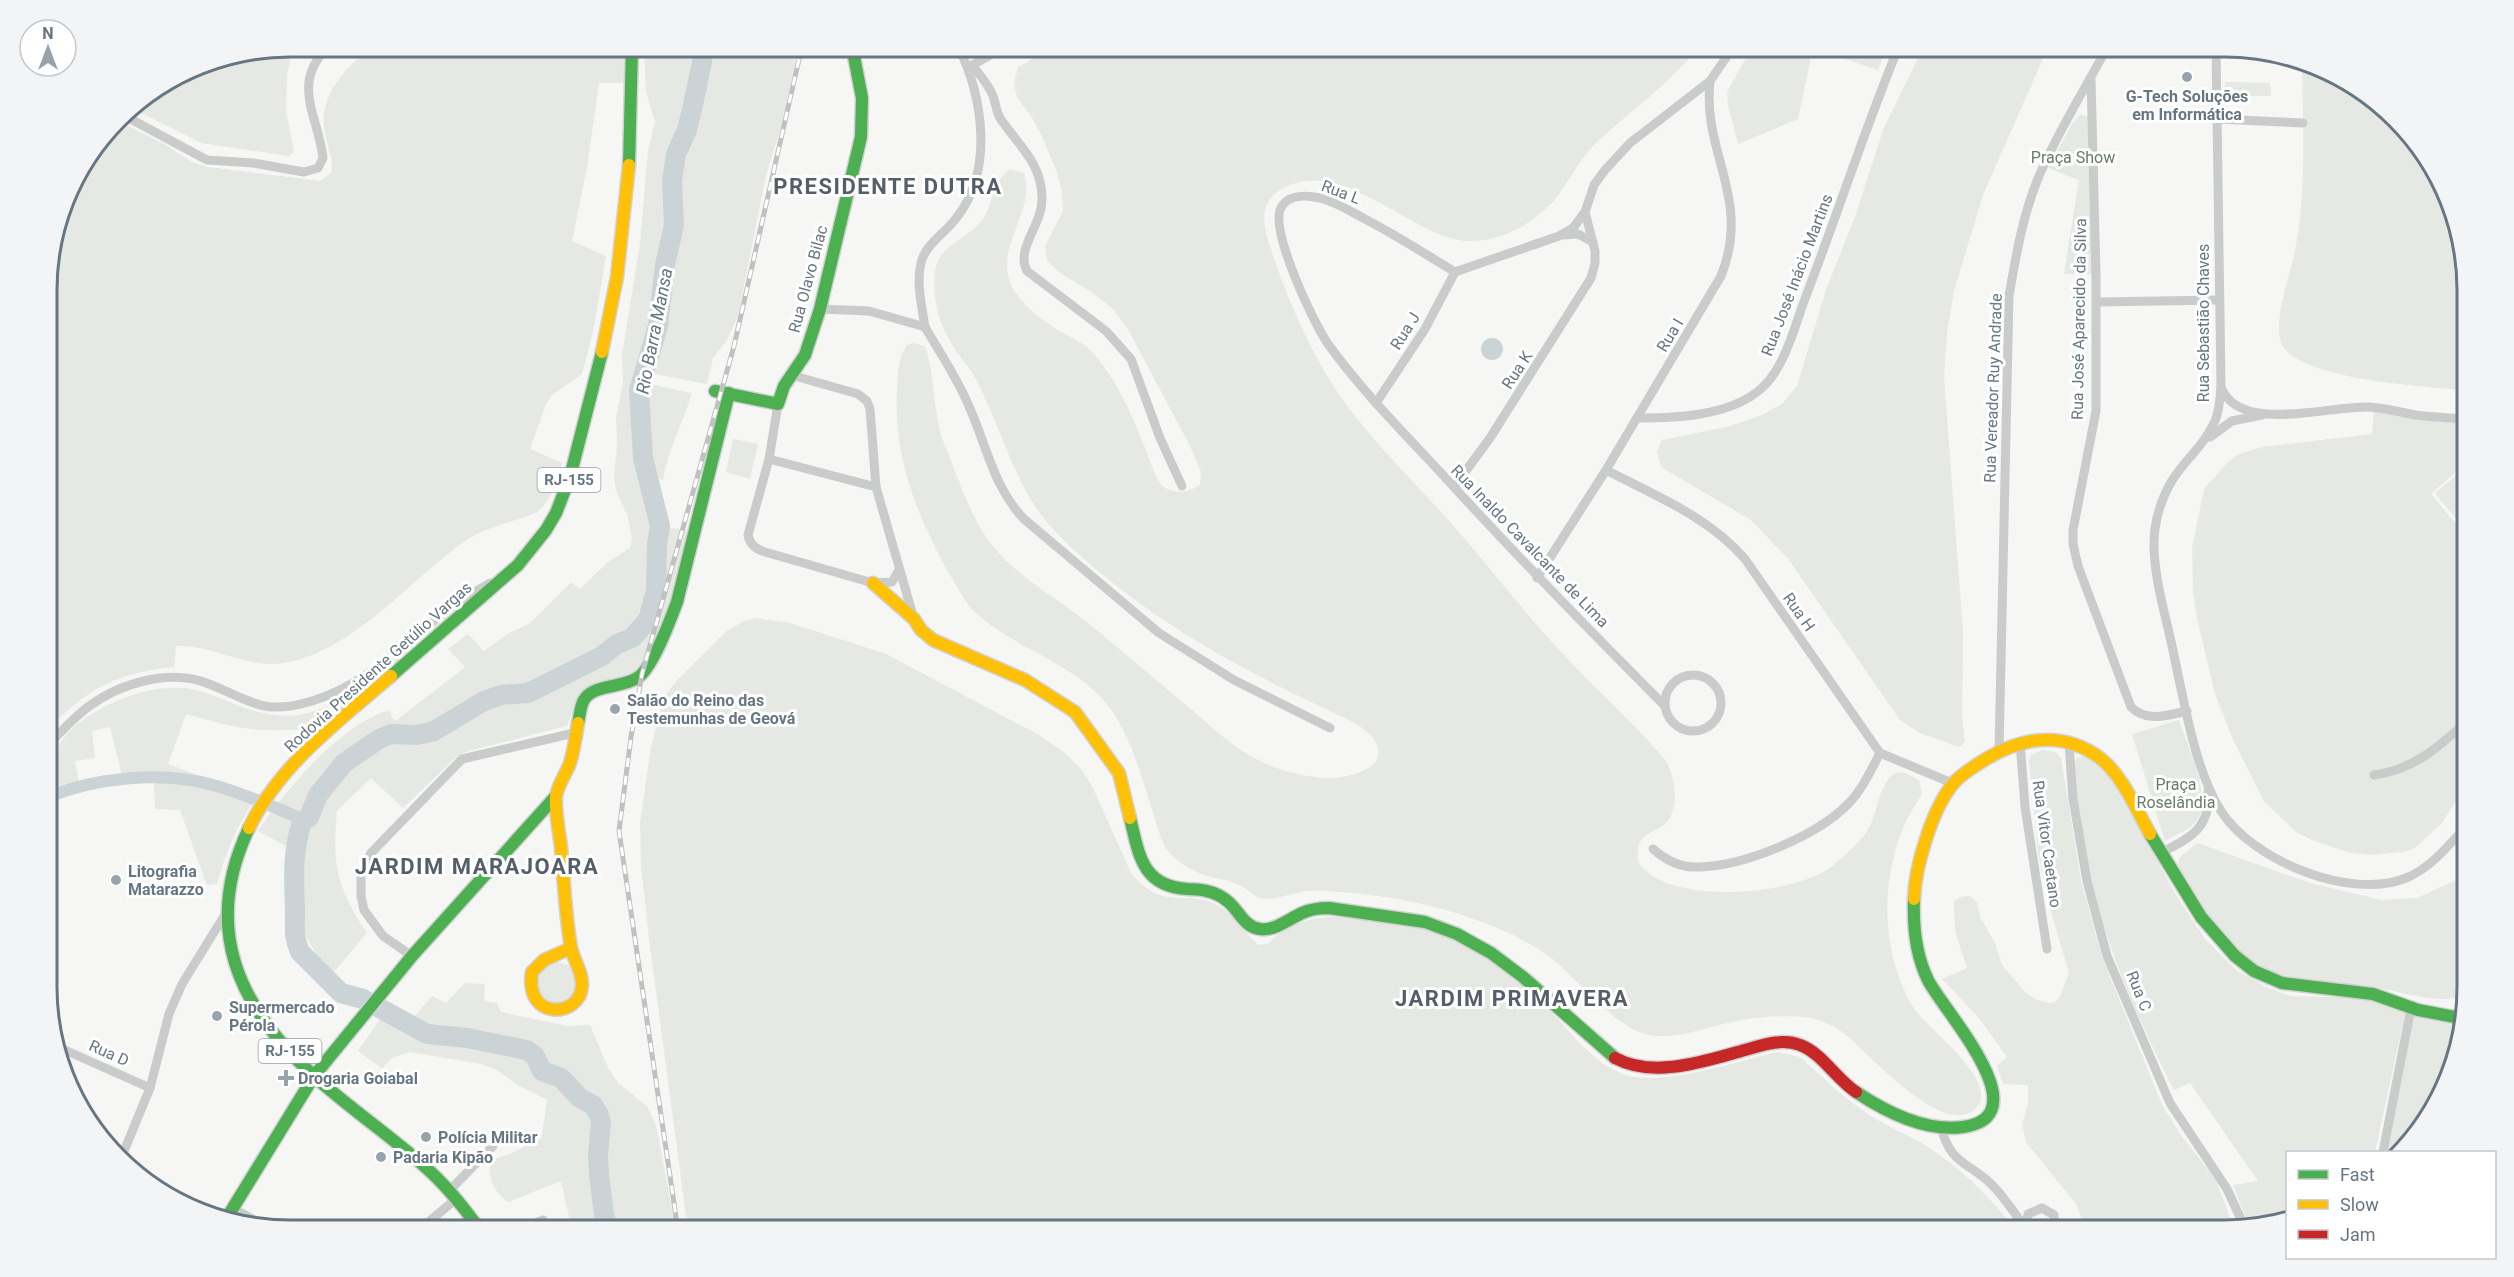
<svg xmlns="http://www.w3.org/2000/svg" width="2514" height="1277" viewBox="0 0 2514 1277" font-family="Roboto,sans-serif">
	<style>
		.green { fill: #e6e8e3 }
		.water { fill: #ccd3d6 }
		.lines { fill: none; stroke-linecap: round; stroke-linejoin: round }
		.canal { stroke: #ccd3d6; stroke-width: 12 }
		.river { stroke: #ccd3d6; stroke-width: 20 }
		.fast-casing { stroke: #d2d2d3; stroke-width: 15 }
		.slow-casing { stroke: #d2d2d3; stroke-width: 15 }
		.jam-casing { stroke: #d2d2d3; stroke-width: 15 }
		.street { stroke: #cacccc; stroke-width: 9 }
		.fast { stroke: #4caf50; stroke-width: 12 }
		.slow { stroke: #ffc107; stroke-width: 12 }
		.jam { stroke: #c62828; stroke-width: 12 }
		.rail-casing { stroke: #c0c1c2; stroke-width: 5 }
		.rail { stroke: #fff; stroke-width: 3; stroke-dasharray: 9; stroke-linecap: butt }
		.poi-dot { fill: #99a3ab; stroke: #fff; stroke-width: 2 }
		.labels { text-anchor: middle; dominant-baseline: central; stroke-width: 6; stroke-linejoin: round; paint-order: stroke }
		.shield { fill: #fff; stroke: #959fa8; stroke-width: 1.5 }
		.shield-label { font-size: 15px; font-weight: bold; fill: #677683 }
		.poi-label { font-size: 16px; font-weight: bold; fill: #677683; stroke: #fff; text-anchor: start }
		.park-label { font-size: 16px; fill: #697b66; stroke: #fff }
		.street-label { font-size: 16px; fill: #677683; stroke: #fff }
		.water-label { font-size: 18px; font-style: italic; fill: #63777f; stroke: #fff }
		.district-label { font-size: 22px; font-weight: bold; letter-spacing: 1.5px; fill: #555f69; stroke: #fff }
		.rim { fill: none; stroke: #677683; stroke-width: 3 }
	</style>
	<rect width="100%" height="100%" fill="#f6f6f5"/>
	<!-- green -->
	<g class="green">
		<polygon points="786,46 798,49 781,127 766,175 738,316 727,340 713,358 707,384 649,373 661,339 680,229 682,208 681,154 691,134 708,47"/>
		<polygon points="1924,46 2048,47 1983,195 1954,291 1947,333 1944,377 1963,631 1962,716 1965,742 1959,747 1920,733 1900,720 1789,560 1751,520 1661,467 1657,451 1662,440 1730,426 1762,415 1782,404 1797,386 1826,290 1856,214 1883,130"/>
		<polygon points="293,47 287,75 286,111 294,151 289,156 201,143 129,107 197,65"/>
		<path d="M373,47H624V83H599L587,167L572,241L606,256L593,332L582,374L552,395L546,404L530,449L562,463C556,481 552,500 537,512C515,522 488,526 468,539C412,577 353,653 283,663C246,669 213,644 176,646L174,667C116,673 88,688 48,730L47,273L71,182L118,121L164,144L194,163L208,167L320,181L331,173L332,166C331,152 325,139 324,126C320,94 349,63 373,47Z"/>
		<path d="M644,47H696L697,61L694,87L681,128L671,150L668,182L671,227L662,252L651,331L637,379L636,452L653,507L655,521L652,589L643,616L633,628L618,640L598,653L554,675L525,686L477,699L442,723L428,728L389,733L357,746L339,760L310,795L299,815L291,849L258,831C286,789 340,725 389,710L394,721L398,719L465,667L448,649L468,634L484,651L507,634L530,623L571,582L580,589L608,562L630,548L632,538L628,517L616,490L614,478L617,445L616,417L623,383L622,355L640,244L648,151L655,122L646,92Z"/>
		<path d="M1054,47H1698C1670,84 1629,112 1595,144C1580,159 1571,178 1559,194C1536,225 1489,250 1450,238C1405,225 1346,168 1296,183C1250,197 1264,230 1276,264C1289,302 1307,342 1327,376C1360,430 1409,476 1451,523C1485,561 1516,603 1551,641C1588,682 1631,719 1666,761C1675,778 1680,806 1667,822C1656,833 1642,831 1638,848C1637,855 1637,860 1641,866C1672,905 1796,896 1832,866C1844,856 1858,845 1867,831C1881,812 1880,750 1919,781L1922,793C1916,804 1909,815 1904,826C1880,882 1881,954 1913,1007C1926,1029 2005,1083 1974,1110C1942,1137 1868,1053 1845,1034C1835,1026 1823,1021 1811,1018C1784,1014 1754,1017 1727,1023C1700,1029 1673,1041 1645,1034C1614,1026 1577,978 1551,958C1539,949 1525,941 1511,934C1457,909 1399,896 1339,892C1327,891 1314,890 1302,892C1290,894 1277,899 1265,899C1254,898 1251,891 1241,886C1228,878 1211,879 1197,872C1186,867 1174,859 1167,850C1159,837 1156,820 1151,806C1141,775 1131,738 1112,711C1079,663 1017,651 976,613C965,603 958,588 950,575C917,517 893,457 897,389C898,373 898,358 907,345L913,343L925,346C934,372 933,400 939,427C941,438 947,450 951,461C959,483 967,503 978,524C1004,571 1048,591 1088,623C1124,652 1158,682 1193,711C1213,728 1234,748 1258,760C1279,771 1301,776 1324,778C1342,780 1392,770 1375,741C1370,732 1360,727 1351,721C1262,680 1173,634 1098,571C1075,551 1052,532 1035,506C1011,469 998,423 978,383C971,368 958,356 950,341C938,322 932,294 935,271C938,243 973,238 985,216C994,199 993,181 1010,169L1024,173C1035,210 1001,239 1008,275C1012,298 1038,317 1056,329C1068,336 1081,341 1091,351C1115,377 1130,410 1143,443C1149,457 1153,472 1161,485C1173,494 1189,494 1200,484L1201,472L1190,446L1129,331L1113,309L1090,291L1060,273L1047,260L1045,246L1063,211L1062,193L1058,175L1042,136L1031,116L1017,97L1014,84L1018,67Z"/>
		<polygon points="1752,47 1752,46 1887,47 1878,70 1813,48 1798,119 1738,144 1728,105 1727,92"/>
		<path d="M2302,65L2332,71L2417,142L2449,197L2465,258L2466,390C2426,387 2311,380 2285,349C2269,330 2289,279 2294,256C2307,193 2303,128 2302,65Z"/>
		<polygon points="2225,82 2270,83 2271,96 2224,96"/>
		<polygon points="2081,114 2089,118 2095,274 2064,274 2079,180 2048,168 2072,124"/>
		<path d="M644,383L692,393C683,423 668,449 663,480L657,477L661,497L651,479L645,460Z"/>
		<polygon points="2374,412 2466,423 2466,463 2431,494 2466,536 2467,783 2442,823 2415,848 2404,852 2371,855 2351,853 2314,841 2296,832 2264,801 2234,742 2215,694 2197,618 2193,592 2192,548 2204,489 2227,463 2237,455 2262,447 2372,434"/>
		<polygon points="733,439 758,444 750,479 726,472"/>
		<polygon points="2466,467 2466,531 2435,493"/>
		<path d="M672,528L685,530L689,534L671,614L641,669L632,676L578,698L567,726L468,751L457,756L403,808L371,778L337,811C332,867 337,887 367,933L334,972L318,958L305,934L301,895L304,846L313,816L326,792L346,771L376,747L397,740L433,738L453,728L476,711L540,691L597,664L639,639L655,614L662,584L665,572L663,536L666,531Z"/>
		<path d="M447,612L454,614L327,723C313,730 301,729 286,730C247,732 223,724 186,714L168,764L257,797C237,824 226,852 217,884L207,885L180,810L155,809L154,782L124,783L110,727L92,731L95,758L75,761L79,783L48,803V757C57,747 65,735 75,726C106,700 163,678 203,692C239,704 267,723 308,713C360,700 407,647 447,612Z"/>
		<path d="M756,618L790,623L886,654L1039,735L1065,753L1082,770L1093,788L1131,873C1166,914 1184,887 1219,906C1234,914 1245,933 1258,945L1268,944C1293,916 1329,914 1364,920C1382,923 1401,923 1418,927C1472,938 1512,974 1550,1011C1574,1035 1593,1064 1626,1075C1662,1087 1739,1061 1777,1052L1800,1057C1822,1077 1843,1097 1868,1114C1886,1126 1906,1134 1925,1145C1961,1168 1990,1197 2016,1230H688L649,939L641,865L640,823L651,747L664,697L678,679L728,630L744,621Z"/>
		<path d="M2179,720C2187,744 2213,800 2197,820C2190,830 2175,835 2165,841L2132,734Z"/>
		<polygon points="2043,750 2056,752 2061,758 2081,881 2102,957 2162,1105 2180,1134 2215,1179 2235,1230 2086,1230 2076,1204 2026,1142 2022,1125 2028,1103 2028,1085 2003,1084 1997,1066 2007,1057 1979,1018 1942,979 1967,968 1955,931 1954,901 1960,897 1971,896 1977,902 1980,917 1995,943 2002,965 2025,992 2035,999 2049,1003 2055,1002 2060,996 2069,973 2049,905 2038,852 2029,761 2031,755"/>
		<path d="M2085,754L2110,773L2177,897L2206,940L2236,970L2266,987L2290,996L2364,998L2406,1009L2375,1152H2288L2287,1221L2250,1228L2233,1185L2258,1181L2190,1083L2174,1090C2145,1033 2116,971 2099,909C2087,867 2080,822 2074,779L2076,759Z"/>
		<path d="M2197,843L2310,883L2381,900L2417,898L2467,875L2466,992C2461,997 2453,999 2445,999C2421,999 2397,991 2373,987C2335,982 2296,984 2261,966C2232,950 2208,924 2192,895C2185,883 2175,871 2180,857Z"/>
		<polygon points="557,962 570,966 579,982 573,999 556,1007 538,998 535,977 550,963"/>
		<polygon points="465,983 485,984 484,1001 497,1003 501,1012 567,1026 590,1025 608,1068 619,1084 647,1106 656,1125 676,1230 614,1230 608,1216 610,1200 604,1156 604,1112 593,1096 579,1093 562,1072 550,1068 542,1056 535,1050 488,1038 437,1033 409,1023 432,996 446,1003"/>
		<polygon points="2413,1011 2460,1021 2443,1095 2407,1147 2402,1152 2386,1152"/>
		<path d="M383,1015L419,1035L433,1040L498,1047L516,1051L540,1074L554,1077L575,1102L588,1108L595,1128L590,1155L601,1230H572L561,1181L508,1202C495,1194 485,1174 492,1160L512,1153L542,1137L547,1100L516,1084L497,1070L481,1064L410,1052L392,1058L382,1068L358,1051Z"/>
	</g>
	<!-- water -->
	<circle class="water" cx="1492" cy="349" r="11"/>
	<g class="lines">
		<!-- canal -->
		<path class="canal" d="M48,797C98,777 161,771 213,785C243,793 271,806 300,818"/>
		<!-- river -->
		<path class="river" d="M609,1230L604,1215L599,1174L598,1155L601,1123L599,1115L593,1105L580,1098L561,1078L542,1071L535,1056L527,1050L467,1038L427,1034L363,999L341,993L300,952C293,937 295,926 295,910C294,879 292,852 302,822L309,817L318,795L344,763L379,739L391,734L416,735L434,731L484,701L501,695L528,693L602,656L617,644L632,638L648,620L656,590L657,544L660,526L643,458L639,390L658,326L665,265L674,225L672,181L676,154L687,130L693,105L702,62L703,46"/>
		<!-- fast casing -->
		<g class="fast-casing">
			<g id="fast">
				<polyline points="629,165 632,46"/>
				<polyline points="715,391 778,404 784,386 805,355 820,309 861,137 862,98 852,46"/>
				<polyline points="391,676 518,565 546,530 556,513 570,477 602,352"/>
				<path d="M578,723C580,716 580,706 584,700C593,683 628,689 642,674C656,659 670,621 677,602L729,393"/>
				<path d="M1130,818C1139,855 1142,886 1187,889C1201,889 1215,891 1226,900C1238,908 1243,927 1260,929C1275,931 1289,919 1302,913C1311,909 1320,908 1329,908L1425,922L1457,934L1491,953L1523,977L1615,1058"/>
				<path d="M249,828C202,927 237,1006 314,1076C348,1107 388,1134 423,1165C445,1184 463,1206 480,1230"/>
				<polyline points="2150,834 2201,917 2235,956 2254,971 2282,983 2373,994 2418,1010 2460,1018"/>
				<path d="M1856,1092C1886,1112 1926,1132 1963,1127C2043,1116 1941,1008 1928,980C1916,956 1913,926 1914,899"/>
				<polyline points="228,1216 314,1076 412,956 556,796"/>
			</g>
		</g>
		<!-- slow casing -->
		<g class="slow-casing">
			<g id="slow">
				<polyline points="602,352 617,277 629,165"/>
				<polyline points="873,583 914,619 921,630 933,640 1025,680 1075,712 1119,773 1130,818"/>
				<path d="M249,828C279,765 339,721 391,676"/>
				<path d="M1914,899C1915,867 1932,809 1953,784C1959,776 1969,770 1978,764C2016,739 2060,728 2100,758C2123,776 2136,809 2150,834"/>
				<path d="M571,948L544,960L532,972C524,1021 580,1018 582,986C583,972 573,960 571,947C565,914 564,880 561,847C559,831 555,812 556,797C557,786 566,774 570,763C574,750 576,736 578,723"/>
			</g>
		</g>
		<!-- jam casing -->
		<g class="jam-casing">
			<path id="jam" d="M1615,1058C1654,1079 1705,1061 1745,1050C1763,1045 1782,1038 1800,1045C1822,1053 1836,1079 1856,1092"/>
		</g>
		<!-- street -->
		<g class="street">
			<path d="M2216,46L2221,385C2220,397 2220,410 2215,421C2205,444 2186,459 2173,479C2161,498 2154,522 2154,544C2154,578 2165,613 2172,646C2183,695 2194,769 2221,811C2252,860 2350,901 2406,878C2431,868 2449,845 2467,825"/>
			<path d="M973,66C980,75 989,85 993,96C996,104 996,111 1000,118C1018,145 1042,163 1042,198C1043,225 1015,248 1027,271L1106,331L1131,359L1160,438L1182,486"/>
			<polyline points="969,67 1006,46"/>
			<path d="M2091,79L2096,274V411L2073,530V544L2078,566L2131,707C2147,723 2168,715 2187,711"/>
			<path d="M123,115L207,160L253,163L304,172L318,168L323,158C318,115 290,83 329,46"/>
			<polyline points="2217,119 2303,123"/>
			<path d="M1585,212L1573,228L1559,236L1455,272C1425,254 1396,235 1365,219C1350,211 1336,202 1320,198C1306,195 1286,194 1280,210C1272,235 1313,322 1328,344C1362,391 1403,432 1442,474C1514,553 1589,630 1665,706"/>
			<polyline points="1564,235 1578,234 1593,242"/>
			<polyline points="2097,302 2219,300"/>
			<path d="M820,309L869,311L925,327C940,353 956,376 968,404C986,443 993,487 1024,519L1159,633L1234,680L1330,728"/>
			<path d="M925,327C922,307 916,283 921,263C925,244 946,233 957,217C994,169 983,97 958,46"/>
			<polyline points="791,375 858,394 867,401 870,409 876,487 914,619"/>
			<path d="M2221,387C2239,435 2332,405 2369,407C2385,408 2400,412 2415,415C2432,417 2449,418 2466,419"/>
			<polyline points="1376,403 1425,329 1455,272"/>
			<path d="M778,404L769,459L748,535C750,545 756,549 765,552L873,583L892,582L899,570"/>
			<path d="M1638,418C1676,418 1726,416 1757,392C1785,371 1794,327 1806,296C1838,213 1865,128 1899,46"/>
			<polyline points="2210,437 2232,421 2262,415"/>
			<polyline points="769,459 876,487"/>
			<path d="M1606,470C1654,495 1709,517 1745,559L1880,753L1952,783"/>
			<polyline points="1454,487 1490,438 1591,278 1595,263 1595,251 1585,212 1594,185 1605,170 1630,143 1710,81 1734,46"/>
			<path d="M1537,578L1606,470L1721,276C1752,198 1702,154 1710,81"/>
			<circle cx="1693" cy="703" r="28"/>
			<polyline points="2020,742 2025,807 2047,949"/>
			<polyline points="2069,743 2073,799 2087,881 2107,956 2170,1103 2227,1189 2240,1217 2243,1229"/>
			<path d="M48,745C61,732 73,718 88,707C120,683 170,668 209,684C252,701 263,716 312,701C364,686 403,645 444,612C458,601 475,592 490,583"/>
			<path d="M1999,751L2009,296C2016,255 2023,214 2039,176C2058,131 2085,89 2108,46"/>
			<path d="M2374,775C2413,770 2439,747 2467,721"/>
			<path d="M1653,849C1666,860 1680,868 1699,867C1744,866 1817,836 1848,804C1862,790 1871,770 1880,753"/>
			<path d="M2162,852C2191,838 2211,827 2208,791"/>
			<polyline points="412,956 383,936 364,910 361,896 361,873 371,853 462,759 574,733"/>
			<polyline points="56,1046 150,1088"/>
			<path d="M1941,1126C1950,1167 1972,1162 1995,1188C2006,1200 2016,1215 2026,1229"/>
			<polyline points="2383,1152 2411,1008"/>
			<polyline points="122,1156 150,1088 169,1014 182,984 226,913"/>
			<polyline points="449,1191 493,1146"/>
			<polyline points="232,1208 262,1224"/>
			<polyline points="2026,1228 2028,1214 2042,1208 2054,1215 2055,1230"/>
			<polyline points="419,1230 456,1199"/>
			<polyline points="518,1230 543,1220"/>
		</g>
		<!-- fast -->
		<use href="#fast" class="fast"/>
		<!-- slow -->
		<use href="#slow" class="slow"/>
		<!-- jam -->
		<use href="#jam" class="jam"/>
		<!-- rail casing -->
		<g class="rail-casing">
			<polyline id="rail" points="678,1230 619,831 631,737 642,674 734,346 802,46"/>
		</g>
		<!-- rail -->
		<use href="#rail" class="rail"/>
	</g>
	<!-- markers -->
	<g class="poi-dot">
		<circle cx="2187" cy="77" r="6"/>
		<circle cx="615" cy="709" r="6"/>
		<circle cx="116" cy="880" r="6"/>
		<circle cx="217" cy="1016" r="6"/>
		<path d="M283 1069h6v6h6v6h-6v6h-6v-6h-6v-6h6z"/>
		<circle cx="426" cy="1137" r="6"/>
		<circle cx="381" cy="1157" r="6"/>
	</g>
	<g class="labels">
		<!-- shield labels -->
		<g class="shield">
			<rect x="537.5" y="468" width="63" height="24" rx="4.5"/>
			<rect x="258.5" y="1039" width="63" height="24" rx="4.5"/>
		</g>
		<g class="shield-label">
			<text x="569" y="480">RJ-155</text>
			<text x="290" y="1051">RJ-155</text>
		</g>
		<!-- poi labels -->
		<g class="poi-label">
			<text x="2187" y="96" text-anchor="middle">G-Tech Soluções<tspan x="2187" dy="18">em Informática</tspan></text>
			<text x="627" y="700">Salão do Reino das<tspan x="627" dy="18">Testemunhas de Geová</tspan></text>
			<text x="128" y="871">Litografia<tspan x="128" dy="18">Matarazzo</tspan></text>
			<text x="229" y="1007">Supermercado<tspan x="229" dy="18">Pérola</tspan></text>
			<text x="298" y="1078">Drogaria Goiabal</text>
			<text x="438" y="1137">Polícia Militar</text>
			<text x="393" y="1157">Padaria Kipão</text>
		</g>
		<!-- park labels -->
		<g class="park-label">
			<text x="2073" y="157">Praça Show</text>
			<text x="2176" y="784">Praça<tspan x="2176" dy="18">Roselândia</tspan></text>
		</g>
		<!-- street labels -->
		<g class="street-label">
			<text transform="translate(1341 192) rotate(21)">Rua L</text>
			<text transform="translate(1797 275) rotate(-69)">Rua José Inácio Martins</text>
			<text transform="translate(808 279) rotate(-75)">Rua Olavo Bilac</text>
			<text transform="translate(2079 319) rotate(-89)">Rua José Aparecido da Silva</text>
			<text transform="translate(2203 323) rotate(-90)">Rua Sebastião Chaves</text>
			<text transform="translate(1405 331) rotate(-58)">Rua J</text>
			<text transform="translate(1670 335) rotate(-59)">Rua I</text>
			<text transform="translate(1517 370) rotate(-57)">Rua K</text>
			<text transform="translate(1993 388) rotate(-88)">Rua Vereador Ruy Andrade</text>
			<text transform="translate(1530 546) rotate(46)">Rua Inaldo Cavalcante de Lima</text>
			<text transform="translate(1799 612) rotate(55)">Rua H</text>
			<text transform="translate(378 667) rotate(-42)">Rodovia Presidente Getúlio Vargas</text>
			<text transform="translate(2047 844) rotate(82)">Rua Vitor Caetano</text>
			<text transform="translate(2139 991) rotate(68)">Rua C</text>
			<text transform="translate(109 1053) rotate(24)">Rua D</text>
		</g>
		<!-- water labels -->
		<g class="water-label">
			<text transform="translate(654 331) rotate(-79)">Rio Barra Mansa</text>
		</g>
		<!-- district labels -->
		<g class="district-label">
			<text x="888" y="186">PRESIDENTE DUTRA</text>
			<text x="477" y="866">JARDIM MARAJOARA</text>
			<text x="1512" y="998">JARDIM PRIMAVERA</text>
		</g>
	</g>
	<!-- crop -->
	<path d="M0 0H2514V1277H0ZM290 57H2224A233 233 0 0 1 2457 290V987A233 233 0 0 1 2224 1220H290A233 233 0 0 1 57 987V290A233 233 0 0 1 290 57Z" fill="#f3f4f5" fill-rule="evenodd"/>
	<path class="rim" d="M290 57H2224A233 233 0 0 1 2457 290V987A233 233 0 0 1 2224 1220H290A233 233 0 0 1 57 987V290A233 233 0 0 1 290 57Z"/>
	<!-- legend -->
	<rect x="2286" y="1151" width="210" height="108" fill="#ffffff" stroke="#c2c8cd" stroke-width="1.5"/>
	<rect x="2298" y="1170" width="30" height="9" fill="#4caf50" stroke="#c2c8cd" stroke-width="1.5"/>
	<text x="2340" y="1181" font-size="18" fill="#677683">Fast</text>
	<rect x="2298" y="1200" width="30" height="9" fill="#ffc107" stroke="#c2c8cd" stroke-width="1.5"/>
	<text x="2340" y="1211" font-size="18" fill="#677683">Slow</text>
	<rect x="2298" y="1230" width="30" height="9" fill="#c62828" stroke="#c2c8cd" stroke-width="1.5"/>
	<text x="2340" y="1241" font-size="18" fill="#677683">Jam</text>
	<!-- north arrow -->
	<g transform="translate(48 48)"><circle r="28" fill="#ffffff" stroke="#c2c8cd" stroke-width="1.5"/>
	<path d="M0-4.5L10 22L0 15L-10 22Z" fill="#99a3ab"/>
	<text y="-9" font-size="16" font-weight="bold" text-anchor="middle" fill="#677683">N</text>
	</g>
</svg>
